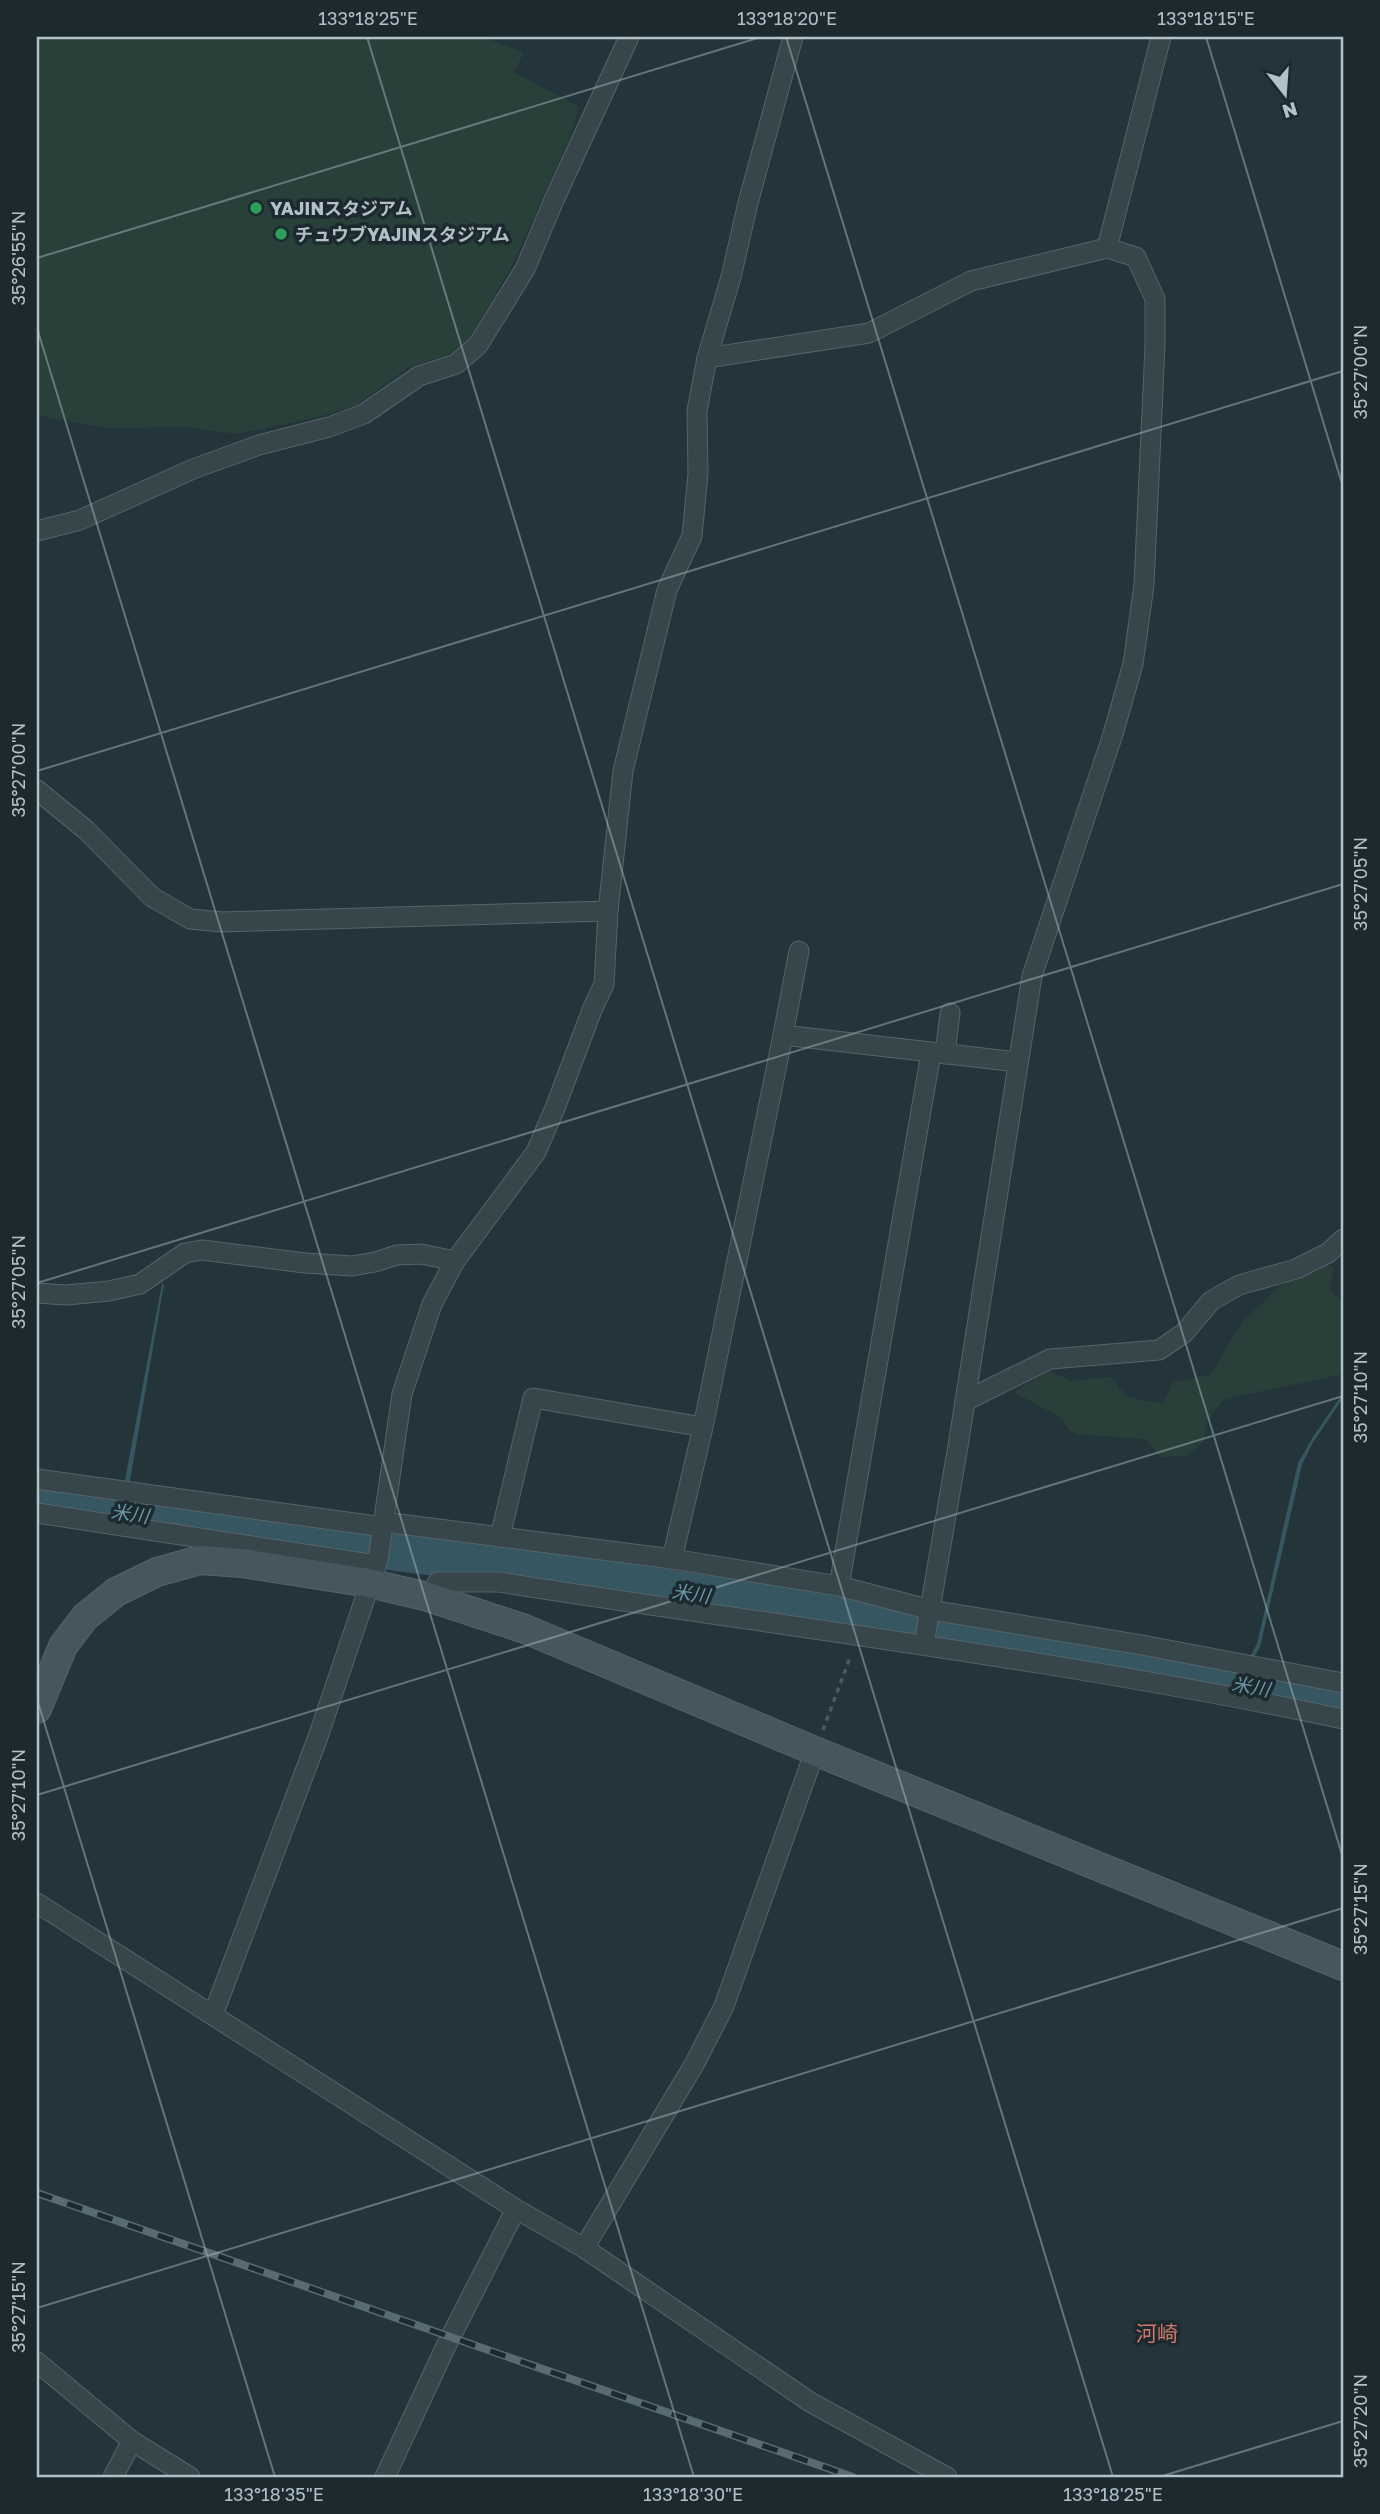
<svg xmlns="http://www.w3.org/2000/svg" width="1380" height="2514" viewBox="0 0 1380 2514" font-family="'Golos Text','Noto Sans JP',sans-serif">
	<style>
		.green { fill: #284039 }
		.water { fill: #365661 }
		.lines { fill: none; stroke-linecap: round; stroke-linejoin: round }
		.river { stroke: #365661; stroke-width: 38 }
		.street-casing { stroke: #556469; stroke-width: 21 }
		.secondary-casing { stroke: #556469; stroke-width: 30 }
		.path { stroke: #475d59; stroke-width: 3.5; stroke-dasharray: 5 5; stroke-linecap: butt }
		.street { stroke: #37464b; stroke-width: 19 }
		.secondary { stroke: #45565e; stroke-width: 28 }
		.rail-casing { stroke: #596b72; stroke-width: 8 }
		.rail { stroke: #1c2a30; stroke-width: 5; stroke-dasharray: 16; stroke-linecap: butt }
		.ticks { fill: none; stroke: #b2c1c7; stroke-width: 2; stroke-opacity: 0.45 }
		.leisure-dot { fill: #2e9e5b; stroke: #1c2a30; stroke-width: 2.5 }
		.labels { text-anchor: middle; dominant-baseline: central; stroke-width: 7; stroke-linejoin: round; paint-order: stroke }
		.poi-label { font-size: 18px; font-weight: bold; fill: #b2c1c7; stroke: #1c2a30; text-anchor: start }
		.water-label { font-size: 19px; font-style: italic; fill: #6b96a5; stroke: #1c2a30 }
		.quarter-label { font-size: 21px; fill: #d4766a; stroke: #1c2a30 }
		.neatline { fill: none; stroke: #b2c1c7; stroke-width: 2.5 }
		.ticks-label { font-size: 18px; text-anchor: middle; fill: #b2c1c7 }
	</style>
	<rect width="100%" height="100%" fill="#23353b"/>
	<!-- green -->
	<g class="green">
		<polygon points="37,37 483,37 524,52 514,72 579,107 569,139 513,264 469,340 450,354 409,367 357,405 319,417 237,434 186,427 106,428 37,415"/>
		<polygon points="1327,1263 1334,1268 1329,1291 1343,1301 1343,1374 1225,1399 1213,1412 1207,1425 1202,1444 1186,1456 1160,1457 1145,1439 1076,1434 1068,1429 1063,1419 1014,1392 1049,1371 1072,1381 1110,1377 1128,1397 1162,1404 1174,1382 1210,1375 1243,1321 1290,1277"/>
	</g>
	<!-- water -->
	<g class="water">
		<polygon points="162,1284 164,1284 129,1486 124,1485"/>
		<polygon points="1343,1393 1343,1398 1312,1444 1302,1465 1260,1647 1252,1660 1249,1659 1257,1644 1298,1463 1313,1437"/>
	</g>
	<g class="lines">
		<!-- river -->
		<path class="river" d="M37,1500C257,1537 480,1561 701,1593C838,1612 972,1638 1108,1662C1186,1676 1265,1685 1343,1703"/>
		<!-- street casing -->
		<g class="street-casing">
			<g id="street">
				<polyline points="707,358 869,333 971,281 1107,248"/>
				<polyline points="37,531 80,520 193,469 259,445 329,427 364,414 419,376 456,364 478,345 525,269 554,200 629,37"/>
				<polyline points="37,790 86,830 152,897 190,919 222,922 608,911"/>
				<polyline points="783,1035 799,951"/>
				<polyline points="945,1054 950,1013"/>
				<polyline points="37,1293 66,1295 109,1291 140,1284 185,1253 202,1250 305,1263 352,1266 375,1262 397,1255 421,1254 455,1261"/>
				<polyline points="965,1401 1050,1359 1159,1350 1184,1333 1211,1301 1239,1285 1296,1269 1328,1253 1343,1239"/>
				<polyline points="703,1427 783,1035 1018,1062"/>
				<polyline points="37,1479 383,1527"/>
				<polyline points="37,1513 376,1565"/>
				<polyline points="384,1522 672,1559 839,1586 931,1610 1142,1645 1343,1683"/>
				<polyline points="500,1537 533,1398 703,1427 672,1559"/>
				<polyline points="839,1586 931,1053"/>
				<path d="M428,1597L438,1582H498C780,1626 1064,1660 1343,1719"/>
				<polyline points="924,1644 958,1446 1032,976 1113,734 1133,664 1144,585 1155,346 1155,299 1136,257 1107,248 1161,37"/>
				<polyline points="37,1903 516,2209 584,2248 810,2402 947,2477"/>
				<polyline points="213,2015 318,1737 378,1560 402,1394 432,1304 455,1261 536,1152 555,1108 592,1010 604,984 608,911 623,771 667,590 692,536 698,474 697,411 707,358 731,277 748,203 793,37"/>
				<polyline points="584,2248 695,2063 724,2006 815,1751"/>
				<polyline points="37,2362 132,2441 190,2477"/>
				<polyline points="113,2477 132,2441"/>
				<polyline points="385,2477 445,2348 516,2209"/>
			</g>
		</g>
		<!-- secondary casing -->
		<g class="secondary-casing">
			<polyline id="secondary" points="37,1709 63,1646 85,1617 116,1592 157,1572 200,1560 242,1563 369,1583 428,1597 525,1629 815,1751 1343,1966"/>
		</g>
		<!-- path -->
		<polyline class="path" points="823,1730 851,1655"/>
		<!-- street -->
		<use href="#street" class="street"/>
		<!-- secondary -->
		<use href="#secondary" class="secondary"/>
		<!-- rail casing -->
		<g class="rail-casing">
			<polyline id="rail" points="37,2193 853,2477"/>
		</g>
		<!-- rail -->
		<use href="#rail" class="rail"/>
	</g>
	<!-- ticks -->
	<path class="ticks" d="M367,37L1113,2477M786,37L1343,1858M1206,37L1343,487M37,258L761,37M37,328L694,2477M37,771L1343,371M37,1283L1343,884M37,1699L275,2477M37,1795L1343,1396M37,2308L1343,1908M1159,2477L1343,2421"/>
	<!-- markers -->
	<g class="leisure-dot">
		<circle cx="256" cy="208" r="7"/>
		<circle cx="281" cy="234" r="7"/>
	</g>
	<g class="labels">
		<!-- poi labels -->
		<g class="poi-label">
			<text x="270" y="208">YAJINスタジアム</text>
			<text x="295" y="234">チュウブYAJINスタジアム</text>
		</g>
		<!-- water labels -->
		<g class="water-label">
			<text transform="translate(130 1513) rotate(8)">米川</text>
			<text transform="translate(691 1593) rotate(8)">米川</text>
			<text transform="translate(1251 1686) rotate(10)">米川</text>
		</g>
		<!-- quarter labels -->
		<g class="quarter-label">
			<text x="1157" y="2333">河崎</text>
		</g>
	</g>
	<!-- border -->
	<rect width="1380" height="2514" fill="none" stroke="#1c2a30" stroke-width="77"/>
	<!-- north arrow -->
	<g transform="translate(1285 94) rotate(163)" stroke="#1c2a30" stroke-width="5" paint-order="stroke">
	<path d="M0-5L12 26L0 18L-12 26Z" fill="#b2c1c7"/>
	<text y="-10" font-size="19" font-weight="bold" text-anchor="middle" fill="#b2c1c7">N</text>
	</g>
	<rect x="38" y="38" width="1304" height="2438" class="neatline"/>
	<g class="ticks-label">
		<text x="368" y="25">133°18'25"E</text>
		<text x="787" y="25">133°18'20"E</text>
		<text x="1206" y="25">133°18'15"E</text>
		<text transform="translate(19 258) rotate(-90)" y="6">35°26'55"N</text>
		<text transform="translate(1361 372) rotate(-90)" y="6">35°27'00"N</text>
		<text transform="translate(19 770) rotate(-90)" y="6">35°27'00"N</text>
		<text transform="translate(1361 884) rotate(-90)" y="6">35°27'05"N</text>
		<text transform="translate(19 1282) rotate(-90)" y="6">35°27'05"N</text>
		<text transform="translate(1361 1397) rotate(-90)" y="6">35°27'10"N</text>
		<text transform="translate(19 1795) rotate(-90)" y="6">35°27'10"N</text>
		<text transform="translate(1361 1909) rotate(-90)" y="6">35°27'15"N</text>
		<text transform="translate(19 2307) rotate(-90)" y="6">35°27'15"N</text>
		<text transform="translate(1361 2421) rotate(-90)" y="6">35°27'20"N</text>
		<text x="274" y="2501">133°18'35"E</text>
		<text x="693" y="2501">133°18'30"E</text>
		<text x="1113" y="2501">133°18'25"E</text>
	</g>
</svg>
